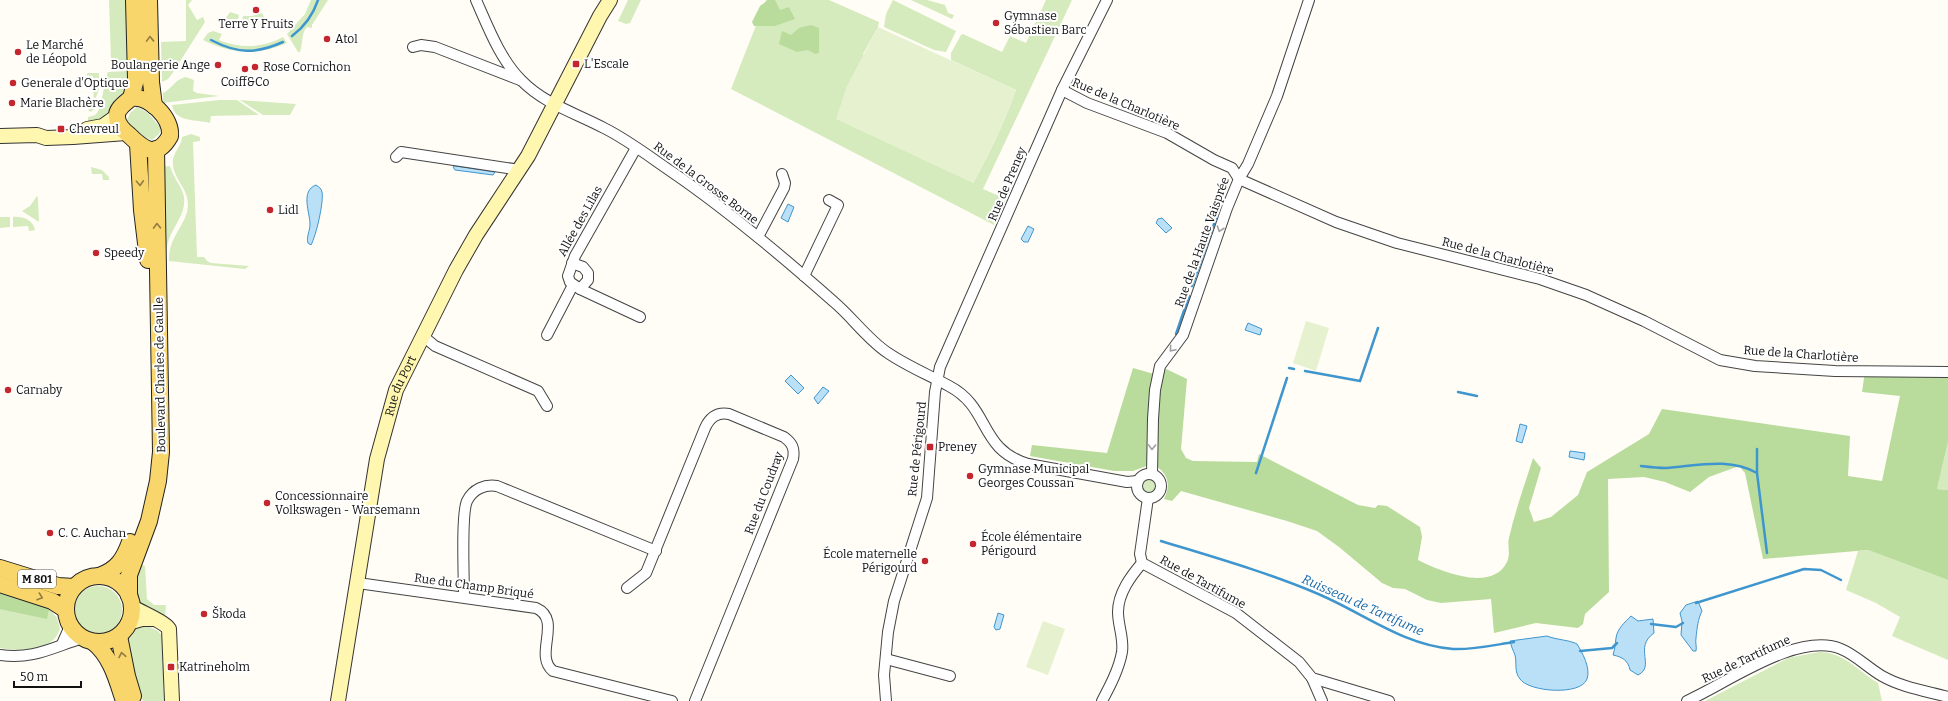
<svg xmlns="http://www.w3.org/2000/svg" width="1948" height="701" viewBox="0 0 1948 701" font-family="Bitter,serif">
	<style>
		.green { fill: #d5ebbd }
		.forest { fill: #b9dc9c }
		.pitch { fill: #e6f2cf }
		.water { fill: #b9e0f7; stroke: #3f96cf }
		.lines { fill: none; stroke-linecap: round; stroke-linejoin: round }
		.stream { stroke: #3f96cf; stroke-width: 2.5 }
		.street-casing { stroke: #444; stroke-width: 12 }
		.secondary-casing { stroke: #333; stroke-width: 16 }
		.primary-casing { stroke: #222; stroke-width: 18 }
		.street { stroke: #fff; stroke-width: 10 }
		.secondary { stroke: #fff6b0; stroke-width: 14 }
		.primary { stroke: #f9d66b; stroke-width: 16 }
		.oneway { stroke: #917d42 }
		.oneway2 { stroke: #a0a0a0 }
		.poi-dot { fill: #c4262e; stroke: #fff; stroke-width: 1.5 }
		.labels { text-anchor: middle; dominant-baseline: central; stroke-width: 4; stroke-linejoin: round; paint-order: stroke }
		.shield { fill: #fff; stroke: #585858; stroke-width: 1 }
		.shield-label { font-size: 11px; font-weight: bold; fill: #111 }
		.poi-label { font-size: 12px; fill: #111; stroke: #fff; text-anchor: start }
		.street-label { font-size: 12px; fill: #111; stroke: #fff }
		.water-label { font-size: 13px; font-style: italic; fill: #1768a6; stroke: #fff }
	</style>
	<rect width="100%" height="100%" fill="#fffdf5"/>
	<!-- green -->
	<g class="green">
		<polygon points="109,0 129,0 132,57 127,63 118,64 111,60"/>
		<polygon points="186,0 192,0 188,5 197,20 203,17 205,22 172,74 168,79 162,82 161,42 186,41"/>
		<path d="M311,0H328L312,25V28L307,27C301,33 303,44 300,52H298L287,34L305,14Z"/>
		<polygon points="628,0 641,0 630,23 626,24 618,21"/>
		<path d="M766,0H829L879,22L878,27L863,54L973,183C990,153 1004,123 1016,90L951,60V53L961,35L963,34L1002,52L1010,36L1026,43L1046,0H1072L983,189L1006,199L994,225L731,89Z"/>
		<polygon points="893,0 956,31 946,52 934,50 884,27 886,14"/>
		<polygon points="911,0 927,0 945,5 948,13 954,15 952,19"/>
		<polygon points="230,12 239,15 236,28 223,22"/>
		<polygon points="262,13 265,19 253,23 242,22 243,16 252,16"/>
		<path d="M213,31L222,34L219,40C241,49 263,48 283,37L287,43C258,56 231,54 203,40L208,33Z"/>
		<path d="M127,71L131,76L130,86L105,121L88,123V117C91,116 95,116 97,113C101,109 105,79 108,72Z"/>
		<path d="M88,73H99V78H95V88H99C99,91 97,94 96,97C94,104 97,109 90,112L88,109L94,108L93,76L86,75Z"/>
		<path d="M186,77L194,80L193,91L197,93L219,96L163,103V93C173,88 174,80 186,77Z"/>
		<path d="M220,100H237L259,115L211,116L210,123C196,119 175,123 172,105Z"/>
		<polygon points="240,100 296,104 290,115 263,115"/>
		<polygon points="137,107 147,112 161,128 159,134 152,140 142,136 127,120 130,113"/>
		<path d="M191,134L200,137V141L193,142L197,257H204L207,261L211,263L249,266L245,269L169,261C169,237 182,230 187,212C192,190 175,183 173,165C171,153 182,147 182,137Z"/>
		<path d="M170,166C173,178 182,186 184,197C186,214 174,225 169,239C166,247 166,256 166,264L159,167Z"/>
		<polygon points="91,167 102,170 109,177 109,180 103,180 102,174 92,174"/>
		<polygon points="37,196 38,198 39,222 22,211 30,206"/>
		<polygon points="0,217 10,217 10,227 0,228"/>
		<path d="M13,217C23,216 33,220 35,230L29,231L28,226L13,227Z"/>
		<polygon points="1948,442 1948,490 1937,489"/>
		<circle cx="1149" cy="485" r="7"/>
		<polygon points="1868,550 1948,580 1948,660 1892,636 1900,617 1876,603 1846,590 1858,551"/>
		<polygon points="139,564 145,566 147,599 154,605 166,605 165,617 138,606 133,598"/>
		<circle cx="98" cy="610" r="24"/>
		<path d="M0,593L49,609L57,618L60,629C58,633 56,638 53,640C40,651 16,651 0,648Z"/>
		<path d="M151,624L150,627L158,631L162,636L164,701H143L128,663L127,636C132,626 141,626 151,624Z"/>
		<path d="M1819,652C1844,652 1858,671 1878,683L1882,701H1705L1788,658Z"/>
	</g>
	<!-- forest -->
	<g class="forest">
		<polygon points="768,0 775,0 780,10 789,7 795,19 775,26 754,26 752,22 760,6"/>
		<polygon points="811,25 819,28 819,53 815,54 808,50 797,52 779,44 782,31 791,35 799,28"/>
		<path d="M1160,366L1187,379L1181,449L1186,458L1193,461L1257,462L1259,454L1358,505L1375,508L1378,505L1387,506L1420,527L1422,537L1418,560C1440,571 1492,593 1507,562C1511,553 1507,546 1509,538C1515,511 1525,484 1533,458L1541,468L1529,508L1534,522L1551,517L1578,495L1587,472L1649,434L1662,409L1850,436L1848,476L1882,481L1900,396L1862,392L1865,371L1948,372V442L1937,489L1948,490V580L1868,550L1763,559L1745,473L1739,466L1709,477L1690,492L1665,482L1644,477L1608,479L1609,592L1585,614L1583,624L1578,628L1536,623L1494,633L1491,599L1441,603L1427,600L1405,589L1393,588L1382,583L1339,547L1317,531L1287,521L1181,491L1172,501L1164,499C1172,484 1167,471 1152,464L1133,471H1114L1030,456L1032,445L1107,453L1133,368L1154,374Z"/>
		<polygon points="0,593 49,609 47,619 0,609"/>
	</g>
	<!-- pitch -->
	<g class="pitch">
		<path d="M878,27L1016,90C1004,123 990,153 973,183L836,119L847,86Z"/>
		<polygon points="1306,321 1329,328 1316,371 1293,363"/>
		<polygon points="1043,621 1065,629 1048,675 1026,667"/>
	</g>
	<!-- water -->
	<g class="water">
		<polygon points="455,166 495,172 493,175 455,170 453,167"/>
		<path d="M316,185C319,187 321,188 322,192C324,202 316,236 311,245L308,243C306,237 310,231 310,224C310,213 300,191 316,185Z"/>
		<polygon points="788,204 794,207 788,222 781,218"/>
		<polygon points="1162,218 1172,228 1166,233 1156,223 1158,219"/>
		<polygon points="1028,226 1034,229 1028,242 1024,242 1021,239"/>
		<polygon points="1248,323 1262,329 1260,335 1245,330"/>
		<polygon points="791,375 804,388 798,394 785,381"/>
		<polygon points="823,387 829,391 818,404 814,398"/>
		<polygon points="1520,424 1527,426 1522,443 1516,441"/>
		<polygon points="1570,451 1585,453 1584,460 1569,457"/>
		<path d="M1698,601L1702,611C1698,619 1697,628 1696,638C1695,642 1697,647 1696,651H1693L1681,635L1682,621L1680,613L1686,605Z"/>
		<polygon points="998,613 1004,615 1000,629 996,630 994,627"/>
		<path d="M1631,616L1638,621L1653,619L1654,633C1633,648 1656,666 1638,675L1630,670C1628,660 1622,657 1613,655C1615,649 1615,644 1616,638C1617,629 1625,622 1631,616Z"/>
		<path d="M1547,636C1557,640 1570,640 1577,644C1582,652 1591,668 1587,679C1581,696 1529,692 1520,679C1514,672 1517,663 1515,655C1513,650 1511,646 1510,641Z"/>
	</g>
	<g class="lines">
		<!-- stream -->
		<g class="stream">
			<path d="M292,36C304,27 313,15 318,0"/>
			<path d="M211,40C238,54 256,54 283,42"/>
			<polyline points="1192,286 1220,207"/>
			<polyline points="1176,334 1189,296"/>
			<polyline points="1289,368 1294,369"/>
			<polyline points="1305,371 1360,381 1378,328"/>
			<polyline points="1458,392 1477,396"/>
			<polyline points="1757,449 1757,473 1767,553"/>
			<path d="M1641,466C1649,467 1658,468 1666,468C1696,466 1729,457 1757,473"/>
			<polyline points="1256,473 1287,378"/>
			<path d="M1161,541C1213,557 1266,572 1316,593C1362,612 1402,645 1453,649C1473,650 1494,645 1514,642"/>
			<polyline points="1696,603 1804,569 1821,570 1841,580"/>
			<polyline points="1651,624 1676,627 1683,623"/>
			<polyline points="1580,651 1612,648 1617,643"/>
		</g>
		<!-- street casing -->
		<g class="street-casing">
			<g id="street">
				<path d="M476,0C488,27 500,59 521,80C544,104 576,113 604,128C628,140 650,157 672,172C729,211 782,256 834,302C852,317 868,340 888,353C907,366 929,375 949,386C991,408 978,449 1028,464L1127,482L1138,481"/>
				<polyline points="413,47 421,45 435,47 520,80"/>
				<polyline points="1062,90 1087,103 1167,133 1214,160 1232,168 1239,179 1336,222 1397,243 1540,279 1586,295 1644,321 1720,360 1755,366 1835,371 1948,372"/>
				<polyline points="636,148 575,256 568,276 570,282 580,289 640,317"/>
				<polyline points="396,157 401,152 520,170"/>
				<polyline points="758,237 784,188 785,183 782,174"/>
				<polyline points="572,263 583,267 588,273 588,280 580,289"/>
				<polyline points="804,276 838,205 829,200"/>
				<polyline points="547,335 573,285"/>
				<polyline points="423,336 435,346 538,391 547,406"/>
				<polyline points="1152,474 1153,419 1155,390 1160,366 1183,335 1227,208 1239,179 1248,164 1277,96 1309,0"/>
				<circle cx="1149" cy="486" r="12"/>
				<polyline points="1148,498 1140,554 1142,563 1236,613 1299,662 1312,678 1389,701"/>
				<path d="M358,583L536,608C563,620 533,655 553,671L672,701"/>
				<path d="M627,588L646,573L705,428C710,417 717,412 729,414L784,437C792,443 795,448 793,459L695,701"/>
				<path d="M464,597C464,578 461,514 467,501C473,489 485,484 497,486L656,551"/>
				<polyline points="62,644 70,626"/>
				<path d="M0,655C33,660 53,647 83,638"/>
				<polyline points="886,659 950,676"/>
				<polyline points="1312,678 1322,701"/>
				<polyline points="886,701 884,675 888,632 894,601 927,498 935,392 940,367 1062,90 1107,0"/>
				<path d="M1102,701C1110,686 1119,669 1122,652C1124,638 1118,626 1118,612C1118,593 1131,576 1142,563"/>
				<path d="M1687,701C1727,683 1798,631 1841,649C1856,655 1868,668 1882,676C1901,687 1926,691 1948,697"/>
			</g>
		</g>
		<!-- secondary casing -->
		<g class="secondary-casing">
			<g id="secondary">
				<polyline points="87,129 103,126 117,116"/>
				<polyline points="0,136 37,135 46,138 73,137 126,133"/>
				<path d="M131,606C140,612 165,622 169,629L172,701"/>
				<polyline points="128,623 142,619 154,619"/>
				<path id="s1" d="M338,701L377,459L396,390L456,270L476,235L528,156L600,16L610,0"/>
			</g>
		</g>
		<!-- primary casing -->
		<g class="primary-casing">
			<g id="primary">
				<polyline points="149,0 151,82 154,106"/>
				<path d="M131,98C149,95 172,118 170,136C157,159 144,150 129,135C124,131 117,124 117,117C116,109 125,103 131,98Z"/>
				<polyline points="131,98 136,79 134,0"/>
				<polyline points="138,144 142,210 148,260"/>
				<polyline points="0,568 58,586 74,587"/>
				<path d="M99,576C117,570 124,559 130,542"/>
				<circle cx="99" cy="609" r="33"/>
				<polyline points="0,584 52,601 66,610"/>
				<polyline points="129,596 129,575 149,521 158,481 161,452 156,149"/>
				<polyline points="119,636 127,676 133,696"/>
				<path d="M93,642C111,656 117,680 124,701"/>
			</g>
		</g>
		<!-- street -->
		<use href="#street" class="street"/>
		<!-- secondary -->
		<use href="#secondary" class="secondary"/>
		<!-- primary -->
		<use href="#primary" class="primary"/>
	</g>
	<!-- one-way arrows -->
	<defs><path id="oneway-chevron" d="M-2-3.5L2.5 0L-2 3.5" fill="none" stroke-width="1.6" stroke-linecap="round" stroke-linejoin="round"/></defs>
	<g class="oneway">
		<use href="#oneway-chevron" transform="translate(150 39) rotate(-92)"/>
		<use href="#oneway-chevron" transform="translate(140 183) rotate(87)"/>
		<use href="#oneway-chevron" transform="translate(157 226) rotate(-91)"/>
		<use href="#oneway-chevron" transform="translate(40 597) rotate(19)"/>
		<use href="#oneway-chevron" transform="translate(122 655) rotate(-101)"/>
	</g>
	<g class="oneway2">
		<use href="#oneway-chevron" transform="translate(1220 229) rotate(109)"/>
		<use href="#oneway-chevron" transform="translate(1172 349) rotate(131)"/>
		<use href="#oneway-chevron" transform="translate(1152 447) rotate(92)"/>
	</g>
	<!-- markers -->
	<g class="poi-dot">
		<circle cx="256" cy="10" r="4"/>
		<circle cx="996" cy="23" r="4"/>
		<circle cx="327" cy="39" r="4"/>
		<circle cx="18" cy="52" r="4"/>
		<rect x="572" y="60" width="8" height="8" rx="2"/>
		<circle cx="218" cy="65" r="4"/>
		<circle cx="255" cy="67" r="4"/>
		<circle cx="245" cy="69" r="4"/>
		<circle cx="13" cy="83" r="4"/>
		<circle cx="12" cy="103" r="4"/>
		<rect x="57" y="125" width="8" height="8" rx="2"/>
		<circle cx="270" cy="210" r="4"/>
		<circle cx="96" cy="253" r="4"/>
		<circle cx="8" cy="390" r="4"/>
		<rect x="926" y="443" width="8" height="8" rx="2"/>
		<circle cx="970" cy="476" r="4"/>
		<circle cx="267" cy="503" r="4"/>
		<circle cx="50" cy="533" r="4"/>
		<circle cx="973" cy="544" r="4"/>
		<circle cx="925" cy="561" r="4"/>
		<circle cx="204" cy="614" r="4"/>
		<rect x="167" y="663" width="8" height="8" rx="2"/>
	</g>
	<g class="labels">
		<!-- shield labels -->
		<rect class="shield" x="18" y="570" width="38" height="18" rx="3"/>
		<g class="shield-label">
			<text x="37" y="579">M 801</text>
		</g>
		<!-- poi labels -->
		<g class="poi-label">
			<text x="1004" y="16">Gymnase<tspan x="1004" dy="14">Sébastien Barc</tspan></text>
			<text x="256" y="24" text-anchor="middle">Terre Y Fruits</text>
			<text x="335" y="39">Atol</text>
			<text x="26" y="45">Le Marché<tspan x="26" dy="14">de Léopold</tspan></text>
			<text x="584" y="64">L'Escale</text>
			<text x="210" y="65" text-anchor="end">Boulangerie Ange</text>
			<text x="263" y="67">Rose Cornichon</text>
			<text x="245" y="82" text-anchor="middle">Coiff&amp;Co</text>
			<text x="21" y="83">Generale d'Optique</text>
			<text x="20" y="103">Marie Blachère</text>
			<text x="69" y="129">Chevreul</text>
			<text x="278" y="210">Lidl</text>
			<text x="104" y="253">Speedy</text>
			<text x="16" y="390">Carnaby</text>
			<text x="938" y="447">Preney</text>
			<text x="978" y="469">Gymnase Municipal<tspan x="978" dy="14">Georges Coussan</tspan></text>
			<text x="275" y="496">Concessionnaire<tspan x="275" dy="14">Volkswagen - Warsemann</tspan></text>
			<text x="58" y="533">C. C. Auchan</text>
			<text x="981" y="537">École élémentaire<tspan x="981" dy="14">Périgourd</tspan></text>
			<text x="917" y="554" text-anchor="end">École maternelle<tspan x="917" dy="14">Périgourd</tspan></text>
			<text x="212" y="614">Škoda</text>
			<text x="179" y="667">Katrineholm</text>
		</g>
		<!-- street labels -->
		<g class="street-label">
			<text transform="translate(1126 104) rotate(23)">Rue de la Charlotière</text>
			<text transform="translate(706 183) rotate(37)">Rue de la Grosse Borne</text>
			<text transform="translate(1007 184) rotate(-67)">Rue de Preney</text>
			<text transform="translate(580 221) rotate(-61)">Allée des Lilas</text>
			<text transform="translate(1202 242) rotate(-70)">Rue de la Haute Vaisprée</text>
			<text transform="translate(1498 256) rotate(15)">Rue de la Charlotière</text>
			<text transform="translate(1801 354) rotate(4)">Rue de la Charlotière</text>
			<text transform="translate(160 375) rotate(-91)">Boulevard Charles de Gaulle</text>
			<text stroke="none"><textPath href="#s1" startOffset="322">Rue du Port</textPath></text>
			<text transform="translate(917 449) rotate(-84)">Rue de Périgourd</text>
			<text transform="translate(764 493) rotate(-69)">Rue du Coudray</text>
			<text transform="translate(1203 582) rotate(29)">Rue de Tartifume</text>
			<text transform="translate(474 586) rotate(8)">Rue du Champ Briqué</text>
			<text transform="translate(1746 659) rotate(-25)">Rue de Tartifume</text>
		</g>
		<!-- water labels -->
		<g class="water-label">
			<text transform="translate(1363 605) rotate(24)">Ruisseau de Tartifume</text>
		</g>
	</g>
	<!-- scale -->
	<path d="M14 681v6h67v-6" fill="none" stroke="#111111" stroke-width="2"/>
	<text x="20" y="681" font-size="12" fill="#111111" stroke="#ffffff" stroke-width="3" paint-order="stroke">50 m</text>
</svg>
